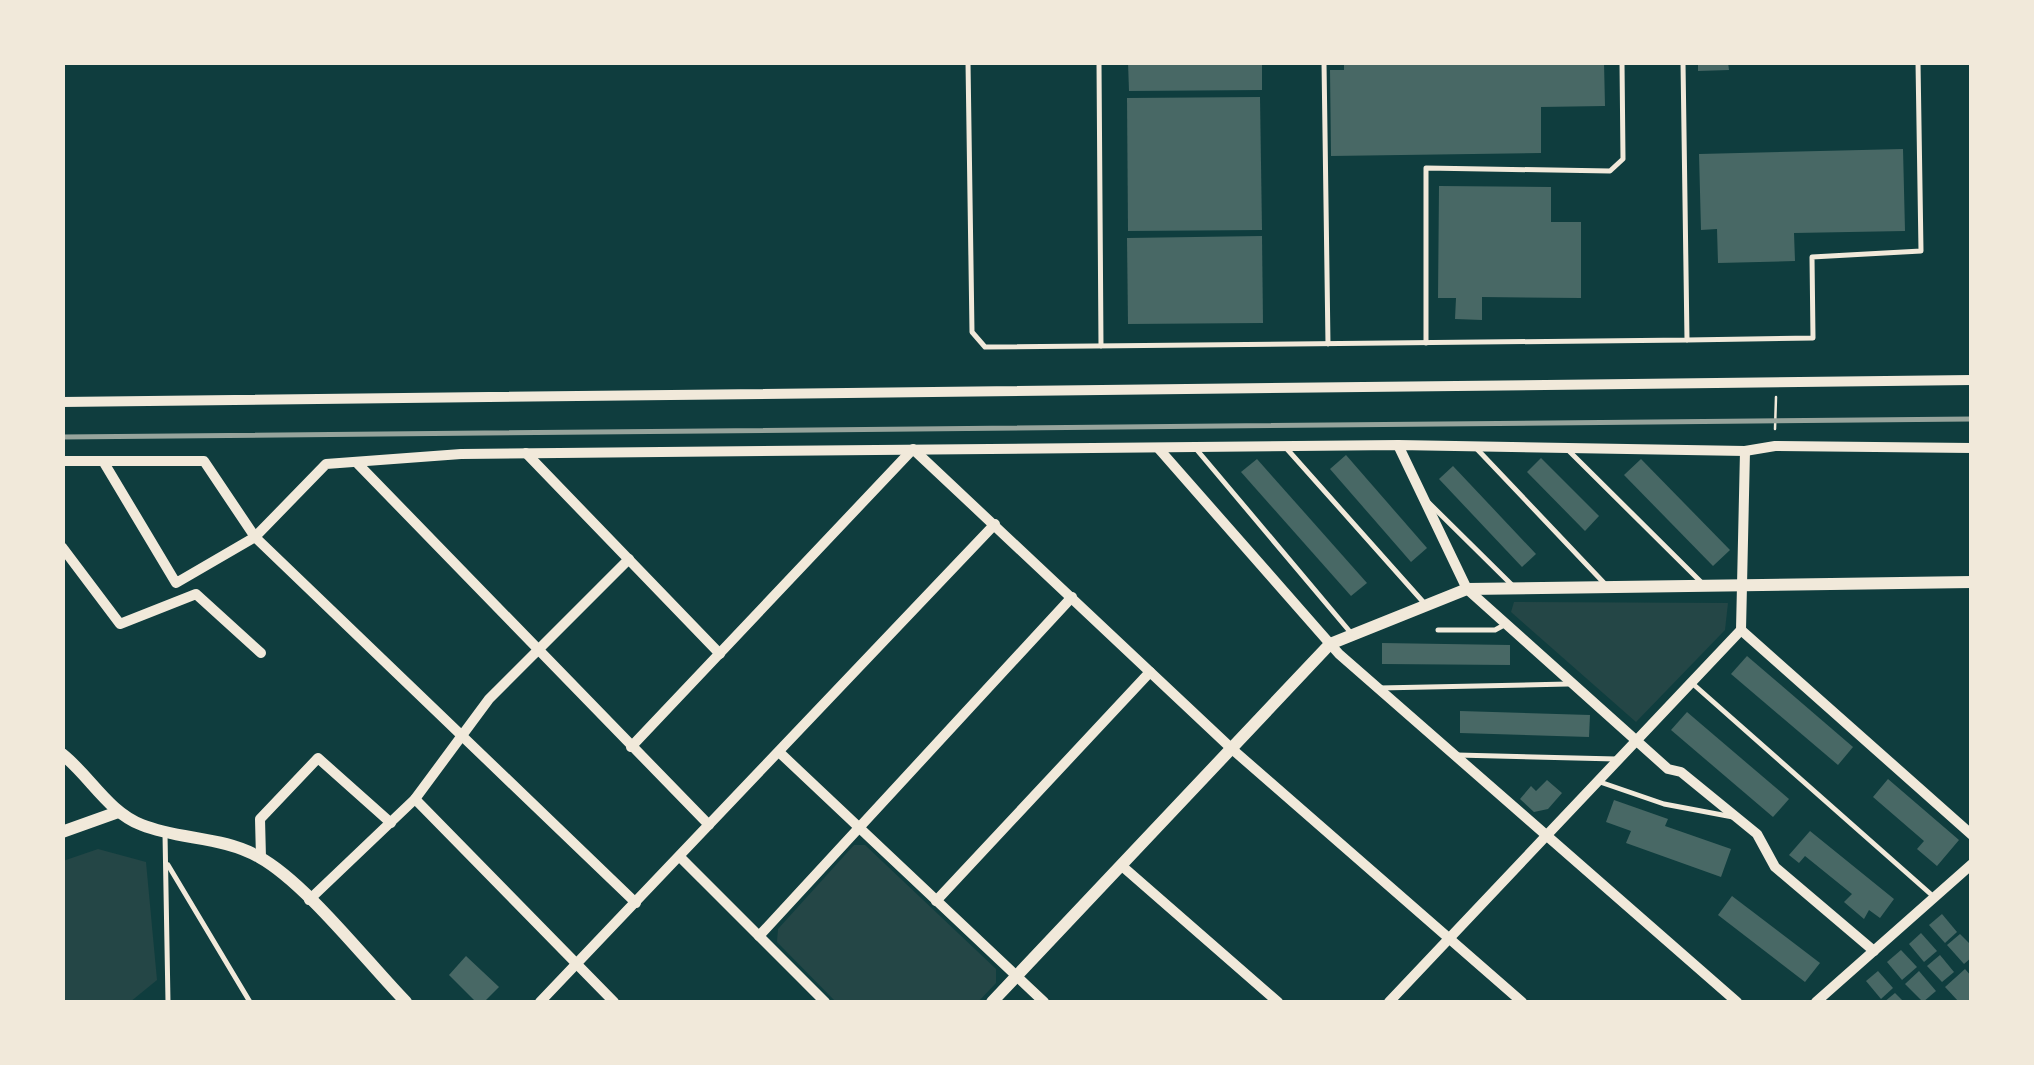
<svg xmlns="http://www.w3.org/2000/svg" width="2034" height="1065" viewBox="0 0 2034 1065" font-family="Signika,sans-serif">
	<style>
		.green { fill: #244646 }
		.building { fill: #486865 }
		.lines { fill: none; stroke-linecap: round; stroke-linejoin: round }
		.path { stroke: #f1e9da; stroke-width: 2.5 }
		.service { stroke: #f1e9da; stroke-width: 5 }
		.minor { stroke: #f1e9da; stroke-width: 10 }
		.tertiary { stroke: #f1e9da; stroke-width: 12 }
		.rail { stroke: #97a49c; stroke-width: 5 }
	</style>
	<rect width="100%" height="100%" fill="#0f3d3e"/>
	<!-- green -->
	<g class="green">
		<polygon points="1514,602 1728,603 1725,630 1636,722 1511,612"/>
		<polygon points="854,845 865,845 996,969 996,983 978,1002 836,1002 777,942 778,929"/>
		<polygon points="98,849 146,862 157,980 130,1002 63,1002 63,861"/>
	</g>
	<!-- building -->
	<g class="building">
		<polygon points="1128,62 1262,62 1262,90 1129,91"/>
		<polygon points="1344,62 1604,62 1605,106 1541,107 1541,153 1331,156 1330,70 1344,70"/>
		<polygon points="1698,62 1728,62 1729,70 1698,71"/>
		<polygon points="1260,97 1262,230 1128,231 1127,98"/>
		<polygon points="1903,149 1905,231 1794,233 1795,261 1718,263 1717,229 1701,230 1699,154"/>
		<polygon points="1439,186 1551,187 1551,222 1581,222 1581,298 1482,297 1482,320 1455,319 1456,298 1438,298"/>
		<polygon points="1262,236 1263,323 1128,324 1127,238"/>
		<polygon points="1346,455 1427,548 1411,562 1330,469"/>
		<polygon points="1541,458 1599,516 1585,531 1527,472"/>
		<polygon points="1257,459 1367,583 1351,596 1241,472"/>
		<polygon points="1641,459 1730,550 1713,566 1624,475"/>
		<polygon points="1453,466 1536,554 1522,567 1439,479"/>
		<polygon points="1382,643 1510,645 1510,665 1382,664"/>
		<polygon points="1747,656 1853,747 1838,765 1731,674"/>
		<polygon points="1460,711 1590,715 1589,737 1460,733"/>
		<polygon points="1687,712 1789,799 1773,817 1671,730"/>
		<polygon points="1888,779 1959,840 1937,866 1917,849 1924,841 1873,797"/>
		<polygon points="1547,780 1562,793 1548,809 1534,812 1520,799 1531,786 1536,791"/>
		<polygon points="1614,800 1668,819 1665,826 1731,849 1721,877 1626,843 1631,831 1606,822"/>
		<polygon points="1810,831 1894,899 1880,918 1869,910 1864,919 1844,902 1852,894 1805,856 1799,863 1789,855"/>
		<polygon points="1732,896 1820,963 1805,982 1718,915"/>
		<polygon points="1942,914 1957,932 1945,943 1929,925"/>
		<polygon points="1921,933 1937,951 1924,962 1909,944"/>
		<polygon points="1960,934 1972,946 1972,957 1964,964 1947,945"/>
		<polygon points="1901,950 1917,967 1902,980 1887,962"/>
		<polygon points="1940,955 1954,972 1942,982 1927,966"/>
		<polygon points="466,956 499,987 484,1002 476,1002 449,975"/>
		<polygon points="1965,969 1972,977 1972,1002 1959,1002 1945,987"/>
		<polygon points="1878,971 1893,988 1881,999 1866,981"/>
		<polygon points="1919,971 1936,991 1923,1002 1905,984"/>
		<polygon points="1895,993 1904,1002 1884,1002"/>
	</g>
	<g class="lines">
		<!-- path -->
		<polyline class="path" points="1775,429 1776,397"/>
		<!-- service -->
		<g class="service">
			<polyline points="968,62 972,332 985,347 1687,340 1683,62"/>
			<polyline points="1099,62 1101,346"/>
			<polyline points="1324,62 1328,344"/>
			<polyline points="1687,340 1813,338 1812,257 1921,251 1918,62"/>
			<polyline points="1426,343 1426,168 1610,171 1623,159 1622,62"/>
			<polyline points="1476,448 1605,584"/>
			<polyline points="1287,449 1425,604"/>
			<polyline points="1197,450 1351,633"/>
			<polyline points="1569,451 1702,583"/>
			<polyline points="1429,503 1512,585"/>
			<polyline points="1438,630 1495,630 1506,624"/>
			<polyline points="1693,684 1934,897"/>
			<polyline points="1379,688 1568,684"/>
			<polyline points="1457,755 1616,759"/>
			<polyline points="1600,782 1664,804 1733,817"/>
			<polyline points="165,834 168,1002"/>
			<polyline points="168,865 250,1002"/>
		</g>
		<!-- minor -->
		<g class="minor">
			<polyline points="62,402 1972,380"/>
			<polyline points="1398,445 1467,589 1668,769 1681,772 1757,834 1775,867 1874,951"/>
			<polyline points="1159,449 1339,654 1737,1002"/>
			<polyline points="914,450 1232,749 1522,1002"/>
			<polyline points="526,453 720,654"/>
			<polyline points="62,461 204,461 255,537 636,903"/>
			<polyline points="103,461 176,583 255,537 326,464 461,454 1398,445 1745,451 1775,446 1972,448"/>
			<polyline points="358,464 709,825"/>
			<polyline points="62,547 120,624 196,594 261,653"/>
			<polyline points="1741,630 1972,835"/>
			<polyline points="631,747 913,449"/>
			<polyline points="779,752 1044,1002"/>
			<polyline points="415,799 614,1002"/>
			<polyline points="680,857 825,1002"/>
			<polyline points="261,858 260,819 318,758 391,823"/>
			<polyline points="1122,866 1278,1002"/>
			<polyline points="309,900 415,799 489,699 629,559"/>
			<polyline points="936,901 1150,672"/>
			<polyline points="759,936 1072,597"/>
			<polyline points="540,1002 995,524"/>
			<polyline points="1389,1002 1741,630 1745,451"/>
			<polyline points="1816,1002 1972,864"/>
		</g>
		<!-- tertiary -->
		<g class="tertiary">
			<path d="M62,754C90,776 108,812 142,825C180,840 222,836 259,857C306,883 367,962 406,1002"/>
			<polyline points="62,832 118,812"/>
			<polyline points="992,1002 1330,644 1467,589 1972,582"/>
		</g>
		<!-- rail -->
		<polyline class="rail" points="62,437 1972,419"/>
	</g>
	<!-- border -->
	<rect width="2034" height="1065" fill="none" stroke="#f1e9da" stroke-width="130"/>
</svg>
